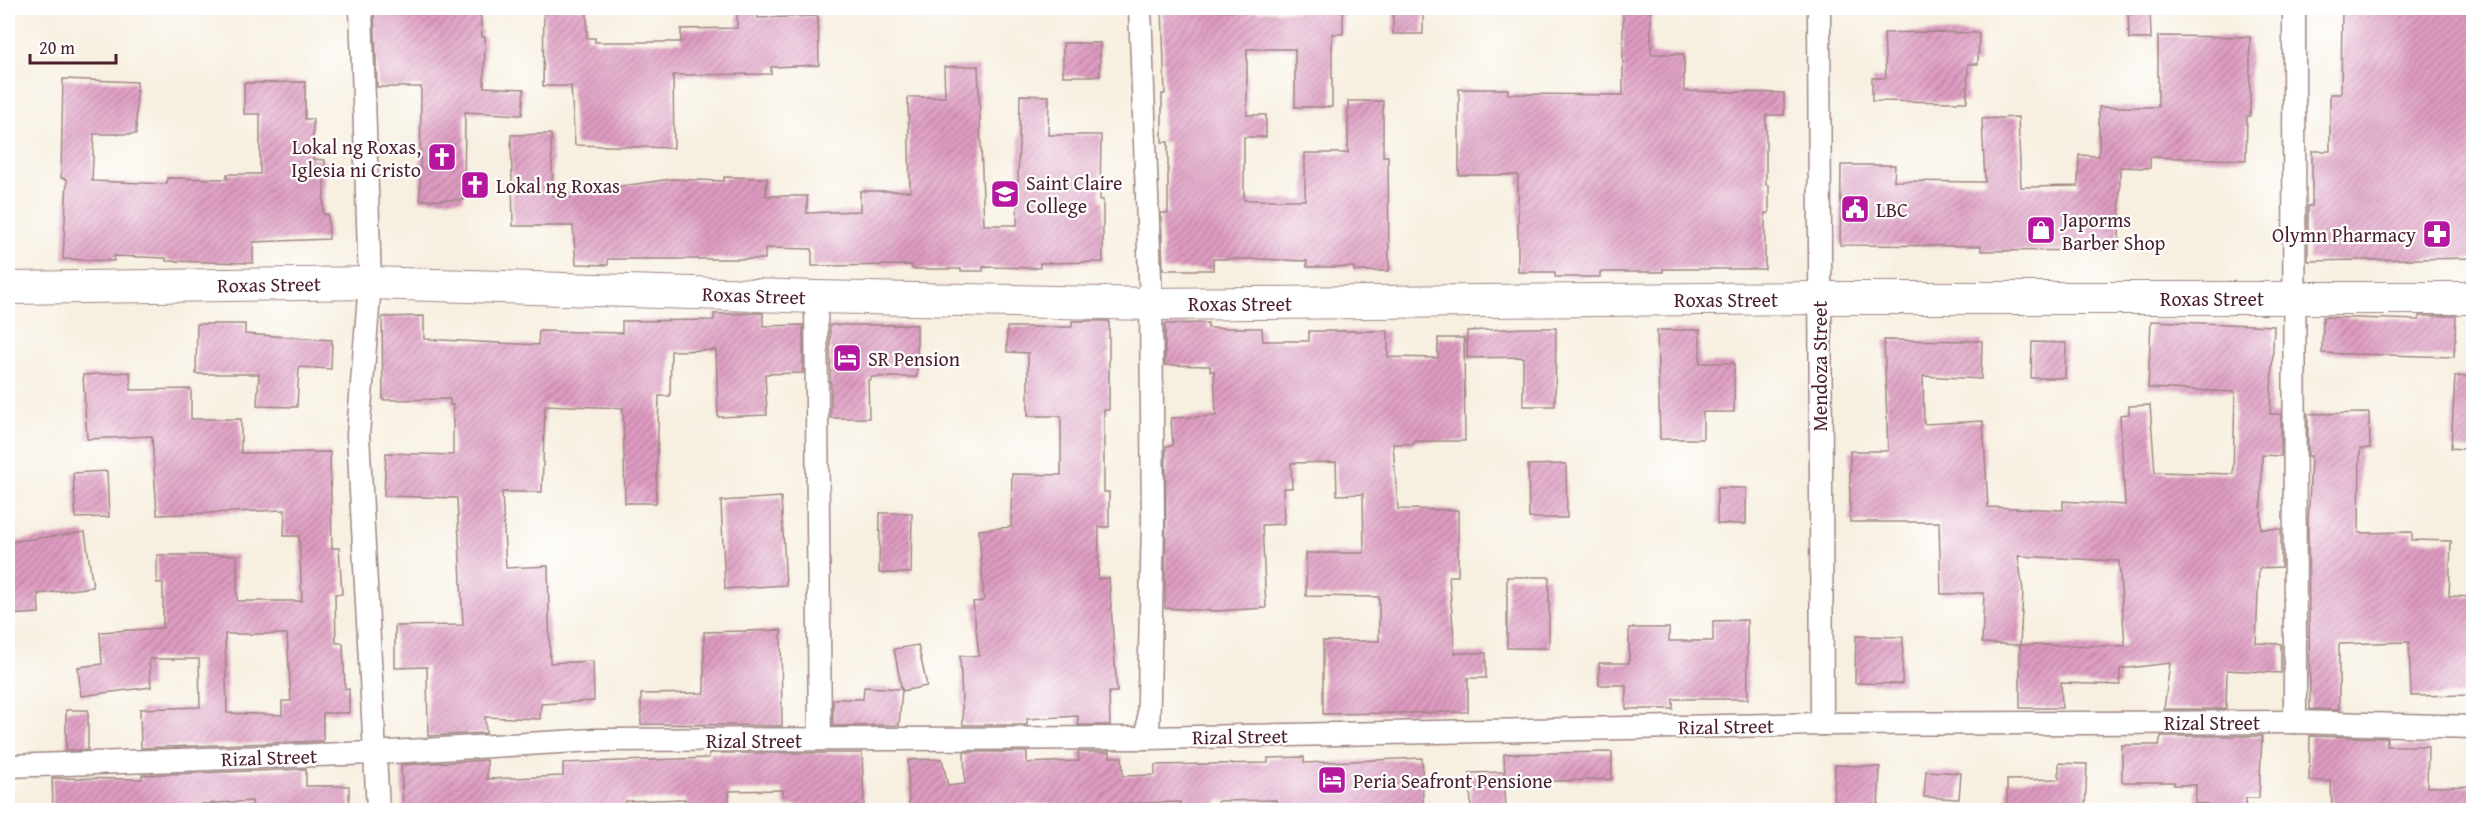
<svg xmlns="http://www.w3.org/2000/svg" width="2481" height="818" viewBox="0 0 2481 818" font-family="'Gentium Book Plus',serif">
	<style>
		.building { fill: url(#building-hatch); fill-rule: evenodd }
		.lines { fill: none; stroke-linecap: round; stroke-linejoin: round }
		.street-casing { stroke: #a08785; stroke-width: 25 }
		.secondary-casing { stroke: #a08785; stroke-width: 34 }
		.street { stroke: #fff; stroke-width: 22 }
		.secondary { stroke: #fff; stroke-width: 32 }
		.labels { text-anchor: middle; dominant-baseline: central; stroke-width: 4.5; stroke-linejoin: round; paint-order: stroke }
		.poi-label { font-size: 20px; fill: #4a1f2b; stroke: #fff; text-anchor: start }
		.street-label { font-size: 20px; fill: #4a1f2b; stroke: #fff }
	</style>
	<defs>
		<pattern id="building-hatch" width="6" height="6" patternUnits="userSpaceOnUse" patternTransform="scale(1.5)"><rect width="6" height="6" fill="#de9bc1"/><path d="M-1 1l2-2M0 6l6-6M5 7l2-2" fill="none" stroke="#b67e9d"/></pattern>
	</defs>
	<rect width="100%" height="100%" fill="#fff"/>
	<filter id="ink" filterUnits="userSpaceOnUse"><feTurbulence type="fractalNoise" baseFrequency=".0167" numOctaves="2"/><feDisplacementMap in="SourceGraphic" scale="12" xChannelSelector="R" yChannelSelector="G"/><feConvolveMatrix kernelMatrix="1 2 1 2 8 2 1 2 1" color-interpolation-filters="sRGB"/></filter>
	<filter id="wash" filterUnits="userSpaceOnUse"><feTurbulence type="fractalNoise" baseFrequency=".008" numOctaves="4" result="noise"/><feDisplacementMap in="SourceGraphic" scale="24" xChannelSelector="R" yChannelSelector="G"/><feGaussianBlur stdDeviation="1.35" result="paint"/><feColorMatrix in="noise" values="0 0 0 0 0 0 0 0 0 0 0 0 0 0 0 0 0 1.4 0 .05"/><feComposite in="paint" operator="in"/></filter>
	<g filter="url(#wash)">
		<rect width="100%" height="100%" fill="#f7efdf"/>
		<g id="blocks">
			<!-- building -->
			<g class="building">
				<polygon points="374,8 480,8 482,37 485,37 484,87 524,89 522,115 465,112 464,200 420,200 421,87 377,87"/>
				<polygon points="544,8 587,8 587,38 595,38 595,42 681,42 681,29 737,28 737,8 758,8 758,18 818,16 819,65 771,67 771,74 673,75 674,148 575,145 571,86 543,86"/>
				<polygon points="1162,8 1216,8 1216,11 1343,11 1343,34 1332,34 1332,107 1295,107 1295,49 1247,49 1247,115 1266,115 1266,137 1244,137 1244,200 1305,200 1305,153 1348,153 1348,101 1383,101 1383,156 1388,156 1389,271 1354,271 1354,267 1307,267 1307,261 1260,259 1213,259 1213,270 1163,270 1161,213 1168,213 1168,142 1162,142 1162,94 1165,94"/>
				<rect x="1393" y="8" width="30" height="26"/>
				<polygon points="1623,8 1651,8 1651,54 1684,54 1684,91 1784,93 1784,115 1766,115 1766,185 1769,185 1769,213 1765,213 1765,269 1663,269 1663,272 1600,272 1600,277 1555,277 1555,272 1518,272 1518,175 1459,175 1459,89 1508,89 1508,94 1623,95"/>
				<polygon points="2128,8 2150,8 2151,39 2129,39"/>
				<polygon points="2342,8 2474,8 2474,258 2308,261 2308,206 2312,206 2312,151 2330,151 2330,94 2341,94"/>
				<polygon points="1924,32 1979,33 1978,64 1968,64 1967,102 1872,101 1872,78 1886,78 1884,33"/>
				<polygon points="2158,36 2250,37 2250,116 2247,116 2246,160 2150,157 2150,168 2120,167 2119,250 1981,251 1981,246 1840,245 1841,165 1895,165 1894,181 1985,182 1982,119 2018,117 2021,187 2078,186 2079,155 2099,156 2099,107 2158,107"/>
				<rect x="1063" y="43" width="37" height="33"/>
				<polygon points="978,66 984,225 1017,225 1020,95 1049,96 1048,135 1101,135 1100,200 1103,200 1103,262 1040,263 1040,268 983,267 983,271 961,271 961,269 912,269 912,265 812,266 812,249 765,248 765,259 608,259 608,265 576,264 573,226 513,226 511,135 551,134 553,196 671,179 724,181 724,177 767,178 766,196 807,196 807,213 860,211 860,191 910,191 908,97 945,97 944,67"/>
				<polygon points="63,79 137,82 136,134 94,134 92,181 167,184 167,178 227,179 227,174 260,174 260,114 244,114 244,83 305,82 305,119 313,119 313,159 325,160 323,214 328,214 329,239 253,242 253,263 166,261 166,258 114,256 114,261 63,259 67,179 61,178"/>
				<polygon points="763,313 763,326 803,325 803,373 765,374 767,415 718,417 716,350 671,351 670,396 659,396 656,503 625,503 623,408 545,405 542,492 502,492 506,568 548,566 550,663 593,661 594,701 541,704 540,719 485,717 486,733 428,736 427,667 395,668 395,626 463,625 457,498 384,496 386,453 453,455 453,405 450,405 450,399 383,400 382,317 424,316 424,339 538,345 539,331 622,333 622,321 714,320 714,314"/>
				<polygon points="2419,316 2456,316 2454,357 2322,353 2323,317 2419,320"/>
				<polygon points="1072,321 1109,321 1109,410 1104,410 1104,492 1109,492 1109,527 1099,527 1098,579 1109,578 1117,692 1109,692 1110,725 1078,725 1078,716 1027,719 1027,725 963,725 960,656 979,656 973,602 984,601 979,530 1011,527 1012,474 1061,475 1061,416 1028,416 1028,353 1007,352 1007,327 1072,327"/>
				<path d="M2151,321L2274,326L2270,414H2281V456L2262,455L2261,529H2281V567L2259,568L2256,643L2281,644V673L2227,670L2226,709H2164L2170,663L2120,669V685L2061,683L2062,708H2020V645L1982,643L1984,593L1941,594L1939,522H1850V451H1888L1884,340L1982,341L1981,379L1923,376L1924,424L1983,421L1988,507L2063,510V501L2125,505L2120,415L2129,414V406L2150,405L2155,472L2233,474L2235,392L2148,388ZM2018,556L2119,561L2125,646L2020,645L2023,591Z"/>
				<polygon points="1208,323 1208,328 1262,328 1263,341 1309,341 1309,331 1388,331 1388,357 1438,358 1438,338 1464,338 1465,441 1414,441 1414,444 1393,444 1398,509 1458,510 1458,576 1449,576 1455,653 1486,653 1486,678 1468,678 1468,712 1323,714 1323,641 1379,641 1379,597 1306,596 1306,553 1364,553 1363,494 1337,495 1336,462 1291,463 1292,488 1283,488 1284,524 1262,525 1266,608 1214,611 1165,608 1166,446 1173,446 1171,418 1216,416 1214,371 1210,371 1210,366 1165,365 1165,324"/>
				<polygon points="197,324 245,324 245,334 332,340 331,369 299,367 297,407 257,406 259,374 196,374"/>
				<polygon points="830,325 917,325 917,377 871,377 871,380 868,380 869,418 831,418"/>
				<polygon points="1525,328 1556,328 1555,406 1523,406 1523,357 1467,358 1467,331"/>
				<polygon points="1657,330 1700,330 1700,363 1734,363 1734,412 1703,412 1703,439 1660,439"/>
				<polygon points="2032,342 2066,343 2065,378 2031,378"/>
				<path d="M130,372L131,390L191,389V419H241V453L330,452L332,548H339L342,594H335L336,643H343L345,689H349V713H323V741L141,748L140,709L200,707L199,659H149L151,687L81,696L78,667L102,664L100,632L163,628V583H157V555H237V601H302L299,536H284L285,510L157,515L152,436L87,439L83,375ZM225,634H287L291,701H282V715L227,713Z"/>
				<polygon points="2455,376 2474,377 2474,450 2451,448"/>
				<polygon points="2369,413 2370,448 2360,449 2359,533 2412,532 2412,540 2451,541 2449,596 2474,597 2474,695 2411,696 2409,642 2339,644 2339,710 2310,709 2308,527 2311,456 2308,456 2308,414"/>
				<polygon points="1566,464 1567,518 1529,518 1528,465"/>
				<polygon points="107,471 109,517 76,518 73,473"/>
				<rect x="1717" y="488" width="29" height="36"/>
				<polygon points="781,497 786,585 725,589 721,501"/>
				<polygon points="880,513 912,513 911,573 879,573"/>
				<polygon points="85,532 93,587 38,594 39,613 8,615 8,542"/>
				<rect x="1507" y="577" width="42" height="71"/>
				<polygon points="1747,620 1748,699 1673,699 1673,709 1626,709 1626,685 1599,685 1599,663 1629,663 1629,628 1669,628 1669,641 1713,641 1713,621"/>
				<polygon points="781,630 782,726 641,724 641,694 704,693 704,632"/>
				<polygon points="1856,636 1903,637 1902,684 1855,683"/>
				<polygon points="918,645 927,686 902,691 894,649"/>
				<polygon points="864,687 902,689 899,725 833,726 833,699 863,699"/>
				<rect x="66" y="710" width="22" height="40"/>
				<polygon points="2161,736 2262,736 2259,798 2246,798 2245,810 2207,810 2207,804 2195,803 2196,785 2174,785 2174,782 2122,782 2122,745 2159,745"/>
				<polygon points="2310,736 2387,738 2387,746 2428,746 2427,787 2474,786 2474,810 2332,810 2331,781 2309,781"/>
				<polygon points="964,752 1027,752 1027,763 1079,761 1078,752 1110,752 1110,757 1122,757 1123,776 1155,775 1155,765 1268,763 1268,758 1304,757 1304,763 1422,758 1423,810 1310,810 1309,806 1276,807 1276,800 1218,801 1218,810 1181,810 1180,802 1108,804 1108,810 1060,810 1059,804 994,805 994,810 909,810 908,760 942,759 948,786 965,784"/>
				<polygon points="1612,752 1612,779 1505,783 1504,754"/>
				<polygon points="709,753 862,753 864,806 784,806 783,790 729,791 729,810 685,810 685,799 626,801 626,810 513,810 513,808 403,810 401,765 487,760 487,779 563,776 563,763 709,758"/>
				<polygon points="2059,763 2087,764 2085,810 2007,810 2007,780 2059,779"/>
				<polygon points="1835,765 1880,767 1878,810 1834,810"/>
				<polygon points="306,769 306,786 349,786 349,810 253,810 252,801 202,804 203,810 53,810 52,778 142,779 142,775"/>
				<polygon points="1926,771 1961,773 1959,799 1924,797"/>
				<polygon points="1504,772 1506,810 1471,810 1470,773"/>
			</g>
		</g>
	</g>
	<g filter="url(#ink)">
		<use href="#blocks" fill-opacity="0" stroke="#a08785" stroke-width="1.5"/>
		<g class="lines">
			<!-- street casing -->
			<g class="street-casing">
				<g id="street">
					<polyline points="361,8 370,283 358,434 378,810"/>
					<polyline points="1140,8 1151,304 1153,522 1148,738"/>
					<polyline points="1819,8 1822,724"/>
					<polyline points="2294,8 2295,722"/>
					<polyline points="816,297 820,739"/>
					<polyline points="8,766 373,753 594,740 1148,738 1822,724 2295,722 2474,727"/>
				</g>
			</g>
			<!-- secondary casing -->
			<g class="secondary-casing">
				<polyline id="secondary" points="8,288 370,283 816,297 1151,304 1818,298 2474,298"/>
			</g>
			<!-- street -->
			<use href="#street" class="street"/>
			<!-- secondary -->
			<use href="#secondary" class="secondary"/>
		</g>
	</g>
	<!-- icons -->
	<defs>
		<g id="church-square" transform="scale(1.5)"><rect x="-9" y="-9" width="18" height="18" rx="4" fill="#b5179e" stroke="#fff"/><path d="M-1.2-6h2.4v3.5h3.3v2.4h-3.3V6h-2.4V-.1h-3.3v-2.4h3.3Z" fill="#fff"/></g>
		<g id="university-square" transform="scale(1.5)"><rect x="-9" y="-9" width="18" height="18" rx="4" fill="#b5179e" stroke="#fff"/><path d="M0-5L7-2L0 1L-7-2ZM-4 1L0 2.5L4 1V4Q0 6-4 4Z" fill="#fff"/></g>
		<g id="civic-square" transform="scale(1.5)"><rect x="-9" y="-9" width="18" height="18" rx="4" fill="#b5179e" stroke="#fff"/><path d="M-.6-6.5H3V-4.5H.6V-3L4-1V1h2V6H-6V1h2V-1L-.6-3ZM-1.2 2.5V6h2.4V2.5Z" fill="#fff"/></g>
		<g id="shop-square" transform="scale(1.5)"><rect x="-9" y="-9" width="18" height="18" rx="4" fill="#b5179e" stroke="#fff"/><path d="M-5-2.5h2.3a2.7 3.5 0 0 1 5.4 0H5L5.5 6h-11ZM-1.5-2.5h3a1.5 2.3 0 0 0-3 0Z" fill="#fff"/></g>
		<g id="pharmacy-square" transform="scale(1.5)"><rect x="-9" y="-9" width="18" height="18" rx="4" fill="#b5179e" stroke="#fff"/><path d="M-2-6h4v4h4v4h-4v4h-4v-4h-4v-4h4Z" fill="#fff"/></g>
		<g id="hotel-square" transform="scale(1.5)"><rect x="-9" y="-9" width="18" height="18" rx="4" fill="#b5179e" stroke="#fff"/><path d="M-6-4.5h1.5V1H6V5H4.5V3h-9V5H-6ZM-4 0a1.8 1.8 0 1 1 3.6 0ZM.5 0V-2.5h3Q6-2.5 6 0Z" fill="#fff"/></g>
	</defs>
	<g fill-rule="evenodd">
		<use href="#church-square" x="442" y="157"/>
		<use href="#church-square" x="475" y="185"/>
		<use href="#university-square" x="1005" y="194"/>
		<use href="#civic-square" x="1855" y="209"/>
		<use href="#shop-square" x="2041" y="230"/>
		<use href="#pharmacy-square" x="2437" y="234"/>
		<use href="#hotel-square" x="847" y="358"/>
		<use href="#hotel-square" x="1332" y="780"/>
	</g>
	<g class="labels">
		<!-- poi labels -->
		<g class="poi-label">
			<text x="421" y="146" text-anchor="end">Lokal ng Roxas,<tspan x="421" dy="23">Iglesia ni Cristo</tspan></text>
			<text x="1026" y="182">Saint Claire<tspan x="1026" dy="23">College</tspan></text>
			<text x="496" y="185">Lokal ng Roxas</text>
			<text x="1876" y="209">LBC</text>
			<text x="2062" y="219">Japorms<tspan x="2062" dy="23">Barber Shop</tspan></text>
			<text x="2416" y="234" text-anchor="end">Olymn Pharmacy</text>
			<text x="868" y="358">SR Pension</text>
			<text x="1353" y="780">Peria Seafront Pensione</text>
		</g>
		<!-- street labels -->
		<g class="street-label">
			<text transform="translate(269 284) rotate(-1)">Roxas Street</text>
			<text transform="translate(754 295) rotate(2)">Roxas Street</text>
			<text x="2212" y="298">Roxas Street</text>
			<text x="1726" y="299">Roxas Street</text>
			<text x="1240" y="303">Roxas Street</text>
			<text transform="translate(1819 366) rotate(-90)">Mendoza Street</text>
			<text x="2212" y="722">Rizal Street</text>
			<text transform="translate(1726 726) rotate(-1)">Rizal Street</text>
			<text transform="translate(1240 736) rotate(-1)">Rizal Street</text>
			<text x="754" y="740">Rizal Street</text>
			<text transform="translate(269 757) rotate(-2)">Rizal Street</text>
		</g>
	</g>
	<!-- margin -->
	<rect width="2481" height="818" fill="none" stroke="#fff" stroke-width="30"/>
	<!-- scale -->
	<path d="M30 54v9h86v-9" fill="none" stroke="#4a1f2b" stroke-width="3"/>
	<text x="39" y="54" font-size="18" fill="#4a1f2b" stroke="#ffffff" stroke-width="4.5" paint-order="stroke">20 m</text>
</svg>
